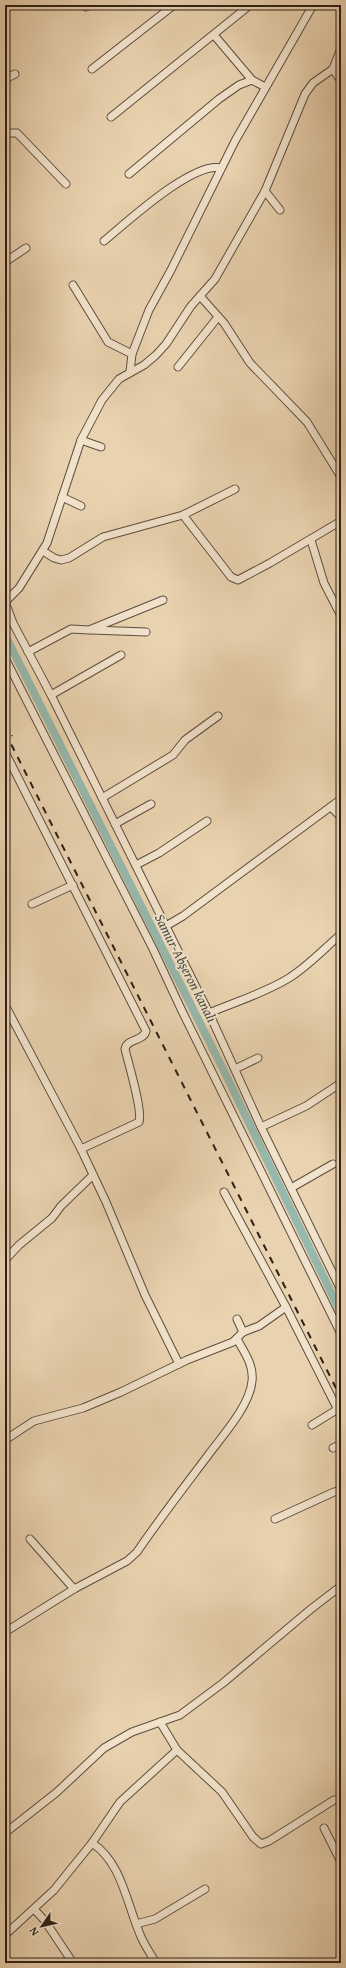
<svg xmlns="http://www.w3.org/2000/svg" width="346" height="1968" viewBox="0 0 346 1968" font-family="'Gentium Book Plus',serif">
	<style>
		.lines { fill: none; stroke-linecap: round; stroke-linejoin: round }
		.canal { stroke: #97b8ac; stroke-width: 8 }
		.street-casing { stroke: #5e4c3e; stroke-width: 9 }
		.street { stroke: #f1e2cb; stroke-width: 7 }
		.rail { stroke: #2f2018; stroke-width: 2; stroke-dasharray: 7 7; stroke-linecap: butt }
		.labels { text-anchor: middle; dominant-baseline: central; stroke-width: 4; stroke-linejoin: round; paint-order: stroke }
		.water-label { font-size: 14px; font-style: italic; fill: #4e4e44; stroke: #f1e2cb }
	</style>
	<rect width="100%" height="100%" fill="#e9d2af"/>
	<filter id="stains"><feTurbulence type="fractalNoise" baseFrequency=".005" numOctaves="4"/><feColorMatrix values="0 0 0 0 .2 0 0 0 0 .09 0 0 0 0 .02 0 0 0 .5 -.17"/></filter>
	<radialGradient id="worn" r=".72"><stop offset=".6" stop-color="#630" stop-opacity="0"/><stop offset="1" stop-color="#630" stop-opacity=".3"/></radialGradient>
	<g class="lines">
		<!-- canal -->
		<polyline class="canal" points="5,635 223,1069 341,1313"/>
		<!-- street casing -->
		<g class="street-casing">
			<g id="street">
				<polyline points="86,7 90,5"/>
				<polyline points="214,35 252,80"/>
				<polyline points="92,69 174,5"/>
				<polyline points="333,69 341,81"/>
				<polyline points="5,79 15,74"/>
				<polyline points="111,117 250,5"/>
				<polyline points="5,133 17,133 66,184"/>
				<polyline points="129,174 219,99 239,85 252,80 265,87"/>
				<polyline points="265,191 280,210"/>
				<path d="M104,241C127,222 193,161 221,168"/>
				<polyline points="5,262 26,248"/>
				<polyline points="73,285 108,342 132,354"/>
				<polyline points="200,296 224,323 250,363 307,422 341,477"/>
				<polyline points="178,367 218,317"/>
				<polyline points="130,372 132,354 149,310 171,270 235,141 313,5"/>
				<polyline points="81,440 101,447"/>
				<polyline points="62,497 81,506"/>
				<polyline points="183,515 231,577 238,580 270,563 341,521"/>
				<polyline points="311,540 324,583 341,616"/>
				<polyline points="43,551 54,558 61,560 69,558 103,537 183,515 235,489"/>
				<polyline points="5,602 13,623 51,695 209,1013 261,1127 341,1290"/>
				<polyline points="5,602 19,588 47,543 81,440 102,400 119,379 144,365 156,355 166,344 191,306 215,279 265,191 305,94 313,83 333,69 341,48"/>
				<polyline points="91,630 146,632"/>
				<polyline points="28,652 71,629 89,630 163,600"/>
				<polyline points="5,658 153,949 182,1011 341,1334"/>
				<polyline points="51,695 121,655"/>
				<path d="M5,752L146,1031C143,1042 127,1038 125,1049C128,1062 143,1111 139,1122L81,1149"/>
				<polyline points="102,798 173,755 185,740 218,716"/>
				<polyline points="331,807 341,817"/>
				<polyline points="115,824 151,804"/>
				<polyline points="136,865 159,853 207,821"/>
				<polyline points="32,904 73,885"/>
				<polyline points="166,926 183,916 341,799"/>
				<polyline points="5,1005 81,1149 106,1202 145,1295 179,1364"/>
				<path d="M209,1013C235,1002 265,993 289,978C308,966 324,949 341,934"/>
				<polyline points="235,1069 258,1058"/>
				<polyline points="261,1127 306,1106 341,1083"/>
				<polyline points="291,1188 333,1164"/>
				<polyline points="224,1192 286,1307"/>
				<polyline points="5,1260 19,1245 52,1218 61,1206 93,1175"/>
				<polyline points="243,1332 259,1326 286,1307 341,1416"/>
				<polyline points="312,1425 338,1409"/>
				<polyline points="5,1440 34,1421 83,1408 121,1392 187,1360 233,1342 243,1332 237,1319"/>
				<polyline points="333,1448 341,1444"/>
				<polyline points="275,1519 334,1492 341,1490"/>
				<polyline points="30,1539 74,1589"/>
				<path d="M5,1632L74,1589L127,1561L137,1552C160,1518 185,1486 209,1454C224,1434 250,1405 252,1381C254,1365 244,1352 237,1339"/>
				<polyline points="160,1722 177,1750 222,1792 253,1837 261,1844 269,1841 334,1800"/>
				<polyline points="324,1828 341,1862"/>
				<polyline points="5,1833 57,1792 104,1748 132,1732 180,1715 223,1683 311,1609 341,1586"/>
				<path d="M92,1843C123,1863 127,1907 142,1939C146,1947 151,1955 156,1963"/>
				<polyline points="34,1909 45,1921 73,1963"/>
				<polyline points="136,1924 155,1919 205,1889"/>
				<polyline points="5,1935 54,1890 92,1843 120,1802 177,1750"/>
			</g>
		</g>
		<!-- street -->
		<use href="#street" class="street"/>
		<!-- rail -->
		<g class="rail">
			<polyline points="5,723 12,736"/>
			<polyline points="5,732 341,1398"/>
		</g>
	</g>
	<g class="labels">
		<!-- water labels -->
		<g class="water-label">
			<text transform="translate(186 968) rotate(63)">Samur-Abşeron kanalı</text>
		</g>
	</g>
	<!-- margin -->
	<rect width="346" height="1968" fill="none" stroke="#e9d2af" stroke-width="20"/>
	<rect x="6" y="6" width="334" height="1956" fill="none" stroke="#2f2018" stroke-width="2"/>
	<rect x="10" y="10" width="326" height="1948" fill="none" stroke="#2f2018"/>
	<!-- north arrow -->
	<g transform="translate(42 1926) rotate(236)" stroke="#f1e2cb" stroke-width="3" paint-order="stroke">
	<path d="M0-3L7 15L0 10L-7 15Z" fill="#2f2018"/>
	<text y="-6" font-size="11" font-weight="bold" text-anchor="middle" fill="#2f2018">N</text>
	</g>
	<rect width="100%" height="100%" filter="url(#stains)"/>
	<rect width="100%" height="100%" fill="url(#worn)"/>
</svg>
